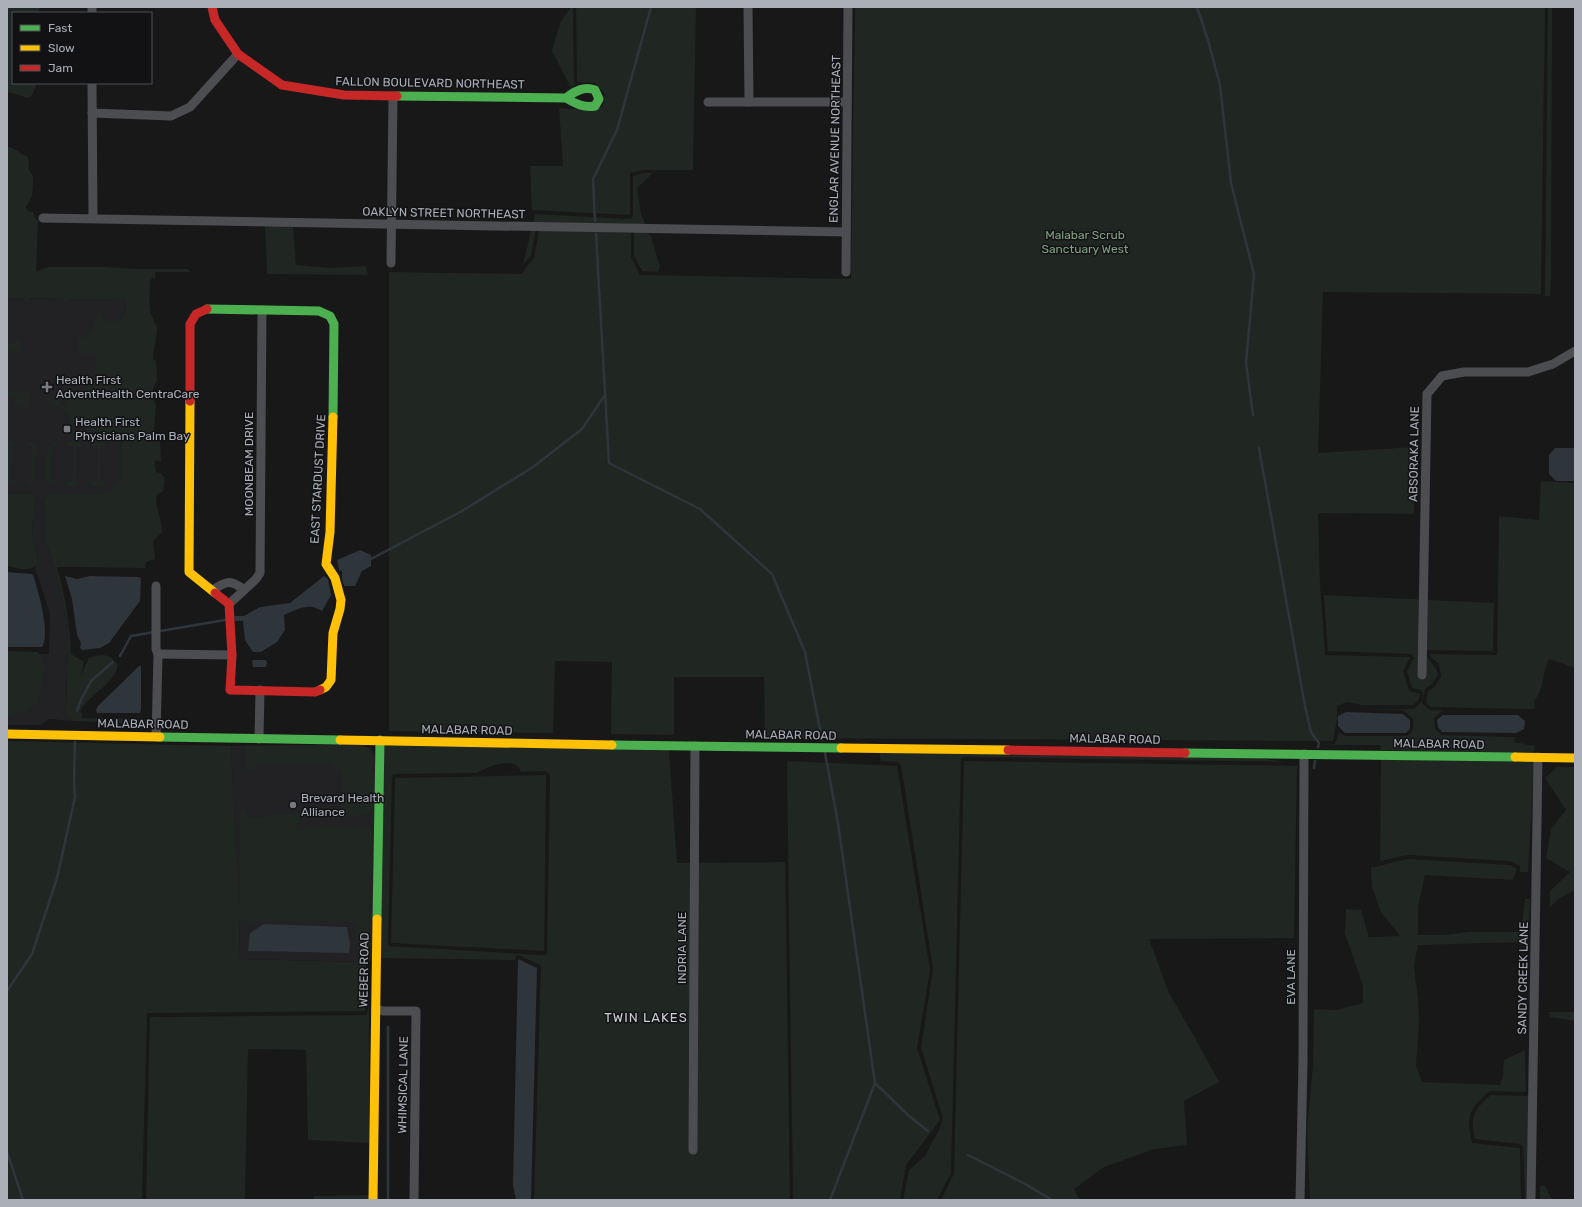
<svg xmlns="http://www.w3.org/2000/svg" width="1582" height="1207" viewBox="0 0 1582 1207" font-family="Rubik,sans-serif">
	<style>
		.built { fill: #222224 }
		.green { fill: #202621; fill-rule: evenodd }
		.water { fill: #2e353b }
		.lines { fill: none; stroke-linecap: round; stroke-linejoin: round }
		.stream { stroke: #2e353b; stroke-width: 2.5 }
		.street { stroke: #4c4d51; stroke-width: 9 }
		.fast { stroke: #4caf50; stroke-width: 9 }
		.slow { stroke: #ffc107; stroke-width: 9 }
		.jam { stroke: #c62828; stroke-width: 9 }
		.poi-dot { fill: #777a80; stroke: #121214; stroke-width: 1.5 }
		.labels { text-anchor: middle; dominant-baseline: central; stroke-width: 3; stroke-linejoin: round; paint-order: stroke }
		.street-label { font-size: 12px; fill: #aaafb8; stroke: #121214 }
		.park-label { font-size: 12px; fill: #82a283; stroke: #121214 }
		.poi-label { font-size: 12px; fill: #aaafb8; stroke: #121214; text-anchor: start }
		.neighbourhood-label { font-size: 13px; letter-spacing: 1px; fill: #cbcdd4; stroke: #121214 }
	</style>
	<rect width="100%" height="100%" fill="#181818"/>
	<!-- built -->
	<g class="built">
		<polygon points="7,298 125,300 126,324 97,433 122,433 121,494 97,496 49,494 46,496 46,543 54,565 68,627 66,712 67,716 74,721 49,719 41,725 7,725 7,716 11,717 17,712 26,712 39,654 49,654 50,614 35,567 38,560 32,539 35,498 32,494 7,493"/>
		<polygon points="360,744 371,749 375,756 372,961 366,962 240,959 239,920 231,746"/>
	</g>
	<!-- green -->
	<g class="green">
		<path d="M7,7H40L38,13H13V83H36C36,88 33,96 28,98L8,92L7,93Z"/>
		<polygon points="571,7 573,7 574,82 575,85 571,88 552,51 560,23"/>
		<polygon points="576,7 696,7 693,170 643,170 630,173 630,215 532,210 530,166 563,166 559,108 595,110 603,106 605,94 595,83 577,82"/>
		<polygon points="855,7 1545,7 1541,294 1323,292 1318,453 1414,447 1414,514 1318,513 1320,585 1325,655 1410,657 1403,671 1409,691 1420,694 1419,699 1413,705 1362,705 1347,702 1337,706 1337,719 1333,741 765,738 764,677 674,677 674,735 611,734 612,662 555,661 553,733 389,731 389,272 521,274 534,258 539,229 631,233 631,257 640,275 851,279"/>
		<polygon points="1548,7 1552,7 1551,279 1550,296 1545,296"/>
		<path d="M7,147H10L28,157L29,170L33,176V181L32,196L26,207L28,211L33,212L35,218L38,221L36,272L48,267H106L134,269H188L190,272H155V278L151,279L150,282C150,291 149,300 150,309C150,315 154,318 155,324L157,326C157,336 154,348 153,359L156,361L157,380L153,388V398L156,406L154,428L156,439L160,442L161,462L156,460L154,462L156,472L160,473L165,478L163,491L156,496C156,511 162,519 162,532L153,541L155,559L146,562L145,568L57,567C65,596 70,624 71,654L84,662L81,676L89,657C103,655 109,652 118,665C114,686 83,698 80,713H82V718L150,719V723L146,729L135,728V724L74,721L67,716L66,712L68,627L54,565L46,543V498L48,494H101L111,491L116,482H121L122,433L85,432L84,424L70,423C68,412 63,406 51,406V400H61V406H67V401L64,400V393L84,394L85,391H88V382H96V353H78V338C99,335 90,325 97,314H103L102,321H123V316L126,314L125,300L68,299L66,305H64L63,299L29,298L27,304H26L24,298H7Z"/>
		<polygon points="643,173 653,173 637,188 641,214 652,240 660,267 658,272 642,271 634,256 634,231 536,229 531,256 518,270 523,265 535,214 631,219 633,215 633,176"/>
		<polygon points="293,224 296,265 330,268 365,266 368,275 267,274 265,225"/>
		<polygon points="20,339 20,351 7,351 7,344 16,344 16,340"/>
		<polygon points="7,388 9,388 9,392 30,392 28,407 15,407 15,398 7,397"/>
		<polygon points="7,440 15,441 18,443 17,445 12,445 11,480 16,480 17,482 13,484 7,484"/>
		<path d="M54,441L57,445L52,446L51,480L56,481L55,485C38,486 47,454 49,445Z"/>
		<polygon points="96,441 104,442 106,445 106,446 100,446 100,481 106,481 106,483 102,486 93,486 90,483 90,481 97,481 98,446 91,446 92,444"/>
		<polygon points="28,442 34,443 38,448 35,462 35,481 32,485 26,483 26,481 31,480 32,446 27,446"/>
		<polygon points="70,442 80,442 82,446 76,446 76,481 81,481 77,486 68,486 66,481 72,481 73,446 67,446 67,444"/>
		<path d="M1541,481L1575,483V668L1549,659C1542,673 1545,689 1534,701L1535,708L1531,709L1431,707L1426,702L1428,691L1435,687L1441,676L1439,664L1431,657L1429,654L1497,655L1499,516L1539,520Z"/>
		<path d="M7,493L32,494L35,498L34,520H33L32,539L38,560C37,562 37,565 35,566C29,572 13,568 7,565Z"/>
		<path d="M1324,595L1494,603L1493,651L1427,650L1426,655C1431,665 1435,663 1438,675L1432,684L1425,689L1422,703L1429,710L1449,711H1442L1434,718L1435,729L1441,735L1515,737L1514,742L1535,746L1534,753L1381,750L1380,745H1320L1335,744L1339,732L1345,736H1407C1414,731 1415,726 1412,718L1403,710L1365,709H1414L1422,701L1423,693L1421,690L1412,688L1407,671L1414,658L1411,654L1328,651Z"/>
		<polygon points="7,651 38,652 45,665 39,702 26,712 17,712 11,717 7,716"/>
		<path d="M7,741L231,746L239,909L240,810H246V817L257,818L271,814H300V820L295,829H308L315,820L313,826L370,827L373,832L367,962L366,963L365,1011L147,1013L142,1200L7,1199ZM239,921L355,922L358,962L240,959Z"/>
		<path d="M337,745L366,747L374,759V799L372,813C362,815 335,823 333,810L340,809L341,771L334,770V764H255V770H246L245,746Z"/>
		<path d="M384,745L669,750L677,863L785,862L790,1200H534L541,966L540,965L518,955L516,956L515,960L381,958ZM505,763C513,763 518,764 521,772L546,771L550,775L547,954L544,955L389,946L388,943L392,775L395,774L476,773L494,765Z"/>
		<polygon points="879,752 1258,758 1285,762 964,757 961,758 951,1173 937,1200 903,1200 909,1170 925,1156 939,1130 943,1118 921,1048 933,969 901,765 897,762 881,761"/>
		<polygon points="1381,759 1534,762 1528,872 1520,872 1520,866 1510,861 1408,855 1380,861"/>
		<polygon points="787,761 897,766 930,970 917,1048 940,1120 906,1165 900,1200 793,1200"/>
		<polygon points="964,761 1297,766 1294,938 1149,939 1169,993 1194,1036 1219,1082 1184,1101 1187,1145 1154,1149 1104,1167 1074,1189 1080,1200 941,1200 954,1174"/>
		<polygon points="1557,767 1575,767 1575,890 1558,899 1550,907 1550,891 1570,872 1546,858 1551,829 1566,810 1545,778"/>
		<polygon points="546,775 544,951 391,943 395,778"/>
		<path d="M1407,859L1510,865L1517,869L1513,880L1425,875L1418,907V935H1445L1468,932H1521L1525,899H1530L1528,942L1418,945L1414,966L1418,1000L1419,1022L1416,1066L1422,1082L1500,1085L1503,1075L1504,1060L1525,1050L1526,1092L1490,1091C1469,1108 1466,1117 1472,1143L1520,1148L1521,1200H1310L1307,1129L1313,1065L1314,1009L1336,1010L1363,1003V986L1345,933L1346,909L1361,910L1369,937L1400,936L1381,912L1372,887L1371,868Z"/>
		<polygon points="369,965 369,1143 308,1140 306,1050 248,1049 245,1200 146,1200 150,1017 366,1015 368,1011"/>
		<polygon points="1548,1012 1575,1012 1575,1021 1550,1017"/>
		<path d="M1529,1093L1533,1200H1525L1523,1146L1520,1144L1475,1139C1470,1116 1473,1110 1491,1095L1527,1096Z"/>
		<polygon points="1540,1186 1545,1186 1552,1200 1540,1200"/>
		<polygon points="369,1195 369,1200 314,1200 314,1196"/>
	</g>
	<!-- water -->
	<g class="water">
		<polygon points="1555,448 1575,448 1575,481 1556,481 1549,474 1549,455"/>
		<polygon points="360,550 371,555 371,566 362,571 355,586 344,586 342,579 342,571 339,570 337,560"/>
		<path d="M7,572L32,574L34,577C38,591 51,635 42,647H7Z"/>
		<polygon points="65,576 77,579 90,576 138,577 141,578 140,601 109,643 100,648 82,650 80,648 81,643 77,635 72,599"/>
		<path d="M324,576L328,579L331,595L322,611C308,602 299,609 284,615L285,630L277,642L261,652H253L245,640L243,621H235L234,616H244L260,607L290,603Z"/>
		<polygon points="253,660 266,660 267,663 266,667 253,667 252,662"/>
		<polygon points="139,666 141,666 141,709 140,713 97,713 96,710 98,706"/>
		<polygon points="1346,712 1403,714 1410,720 1410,729 1406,733 1345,733 1338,726 1338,716"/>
		<polygon points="1443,715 1518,715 1525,721 1524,729 1516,733 1442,732 1438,727 1437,720"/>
		<polygon points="264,924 347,927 350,944 349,953 248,951 250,933"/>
		<polygon points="518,959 537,968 531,1200 516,1200 513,1185"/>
	</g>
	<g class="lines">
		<!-- stream -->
		<g class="stream">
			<polyline points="1197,7 1208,40 1220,85 1231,183 1254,274 1246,363 1253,415"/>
			<polyline points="595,221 593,179 617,130 651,7"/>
			<polyline points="596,234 609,463 700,509 772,574 805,652 822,740"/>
			<polyline points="1259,448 1305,706 1311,732 1319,743 1318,747"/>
			<polyline points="371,559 462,511 533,467 582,429 605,395"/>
			<polyline points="120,656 131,636 225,620"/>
			<polyline points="77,711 81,700 91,681 113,662"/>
			<polyline points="825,753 838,823 875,1083 830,1200"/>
			<polyline points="1314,768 1315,761"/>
			<polyline points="7,991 32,954 57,878 75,797 74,779 75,742"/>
			<polyline points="875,1083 909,1116 928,1131"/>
			<polyline points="7,1152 23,1200"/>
			<polyline points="968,1155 1027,1185 1052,1200"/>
			<polyline points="388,1200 388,1027"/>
		</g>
		<!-- street -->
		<g class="street">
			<polyline points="92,7 92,13"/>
			<polyline points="748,7 749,102"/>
			<polyline points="92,83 93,218"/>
			<polyline points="708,102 847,102"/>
			<polyline points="92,113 171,116 190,107 238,54"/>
			<polyline points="43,218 846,232"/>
			<polyline points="391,263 393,96"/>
			<polyline points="846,272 848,7"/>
			<polyline points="156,586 156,649 158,654 156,737"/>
			<path d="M213,590C226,581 231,579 244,590"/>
			<polyline points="229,604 256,579 260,573 262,310"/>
			<polyline points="158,654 232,655"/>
			<polyline points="1422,675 1427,394 1442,376 1464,372 1528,372 1553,364 1575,351"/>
			<polyline points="259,739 260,690"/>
			<polyline points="376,1009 383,1011 416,1011 414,1200"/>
			<polyline points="693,1150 695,746"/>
			<polyline points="1300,1200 1303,1062 1304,754"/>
			<polyline points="1531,1200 1538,757"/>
		</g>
		<!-- fast -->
		<g class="fast">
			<path d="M397,96L566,98C576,104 584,108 595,106L599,99L595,90C584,86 575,91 566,98"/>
			<polyline points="207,309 319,311 330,316 334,324 333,417"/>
			<polyline points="160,737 340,740"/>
			<polyline points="612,745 841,748"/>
			<polyline points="1185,753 1515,757"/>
			<polyline points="377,919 380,740"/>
		</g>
		<!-- slow -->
		<g class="slow">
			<polyline points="190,401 189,572 215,593"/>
			<polyline points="320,690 326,687 331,680 333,633 340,609 341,600 335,578 326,564 330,532 333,417"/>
			<polyline points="7,734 160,737"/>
			<polyline points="340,740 612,745"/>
			<polyline points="841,748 1008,750"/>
			<polyline points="1515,757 1575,758"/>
			<polyline points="373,1200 377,919"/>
		</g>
		<!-- jam -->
		<g class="jam">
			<polyline points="212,7 215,20 238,54 282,85 344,95 397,96"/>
			<polyline points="190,401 190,324 196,314 207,309"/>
			<polyline points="215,593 229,604 232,655 230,690 315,692 320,690"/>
			<polyline points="1008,750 1185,753"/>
		</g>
	</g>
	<!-- markers -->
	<g class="poi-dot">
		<path d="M45 381h4v4h4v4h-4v4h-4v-4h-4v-4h4z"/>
		<rect x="63" y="425" width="8" height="8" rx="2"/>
		<circle cx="293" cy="805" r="4"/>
	</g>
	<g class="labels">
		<!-- street labels -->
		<g class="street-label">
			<text transform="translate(430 83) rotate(1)">FALLON BOULEVARD NORTHEAST</text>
			<text transform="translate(835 139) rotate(-89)">ENGLAR AVENUE NORTHEAST</text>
			<text transform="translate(444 213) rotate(1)">OAKLYN STREET NORTHEAST</text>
			<text transform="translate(1414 454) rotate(-89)">ABSORAKA LANE</text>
			<text transform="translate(249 464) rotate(-90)">MOONBEAM DRIVE</text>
			<text transform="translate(318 479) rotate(-87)">EAST STARDUST DRIVE</text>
			<text transform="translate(143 724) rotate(1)">MALABAR ROAD</text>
			<text transform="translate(467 730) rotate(1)">MALABAR ROAD</text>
			<text transform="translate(791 735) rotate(1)">MALABAR ROAD</text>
			<text transform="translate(1115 739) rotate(1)">MALABAR ROAD</text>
			<text transform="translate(1439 744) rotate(1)">MALABAR ROAD</text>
			<text transform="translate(682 948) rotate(-90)">INDRIA LANE</text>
			<text transform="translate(364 970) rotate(-89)">WEBER ROAD</text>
			<text transform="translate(1291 977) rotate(-90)">EVA LANE</text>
			<text transform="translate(1523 978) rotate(-89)">SANDY CREEK LANE</text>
			<text transform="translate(403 1085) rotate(-89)">WHIMSICAL LANE</text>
		</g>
		<!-- park labels -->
		<g class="park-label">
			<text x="1085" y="235">Malabar Scrub<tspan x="1085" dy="14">Sanctuary West</tspan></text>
		</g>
		<!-- poi labels -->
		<g class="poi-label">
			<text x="56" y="380">Health First<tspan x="56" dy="14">AdventHealth CentraCare</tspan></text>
			<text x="75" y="422">Health First<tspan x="75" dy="14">Physicians Palm Bay</tspan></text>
			<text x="301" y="798">Brevard Health<tspan x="301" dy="14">Alliance</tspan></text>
		</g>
		<!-- neighbourhood labels -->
		<g class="neighbourhood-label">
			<text x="646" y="1017">TWIN LAKES</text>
		</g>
	</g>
	<!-- border -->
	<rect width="1582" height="1207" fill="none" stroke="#aaafb8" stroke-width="16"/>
	<!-- legend -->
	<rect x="12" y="12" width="140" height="72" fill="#121214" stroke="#4f5156"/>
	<rect x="20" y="25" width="20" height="6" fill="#4caf50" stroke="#4f5156"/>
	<text x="48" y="32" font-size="12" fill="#aaafb8">Fast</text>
	<rect x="20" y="45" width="20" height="6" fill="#ffc107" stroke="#4f5156"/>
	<text x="48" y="52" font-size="12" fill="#aaafb8">Slow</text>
	<rect x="20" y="65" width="20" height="6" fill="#c62828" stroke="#4f5156"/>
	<text x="48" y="72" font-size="12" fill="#aaafb8">Jam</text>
</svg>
